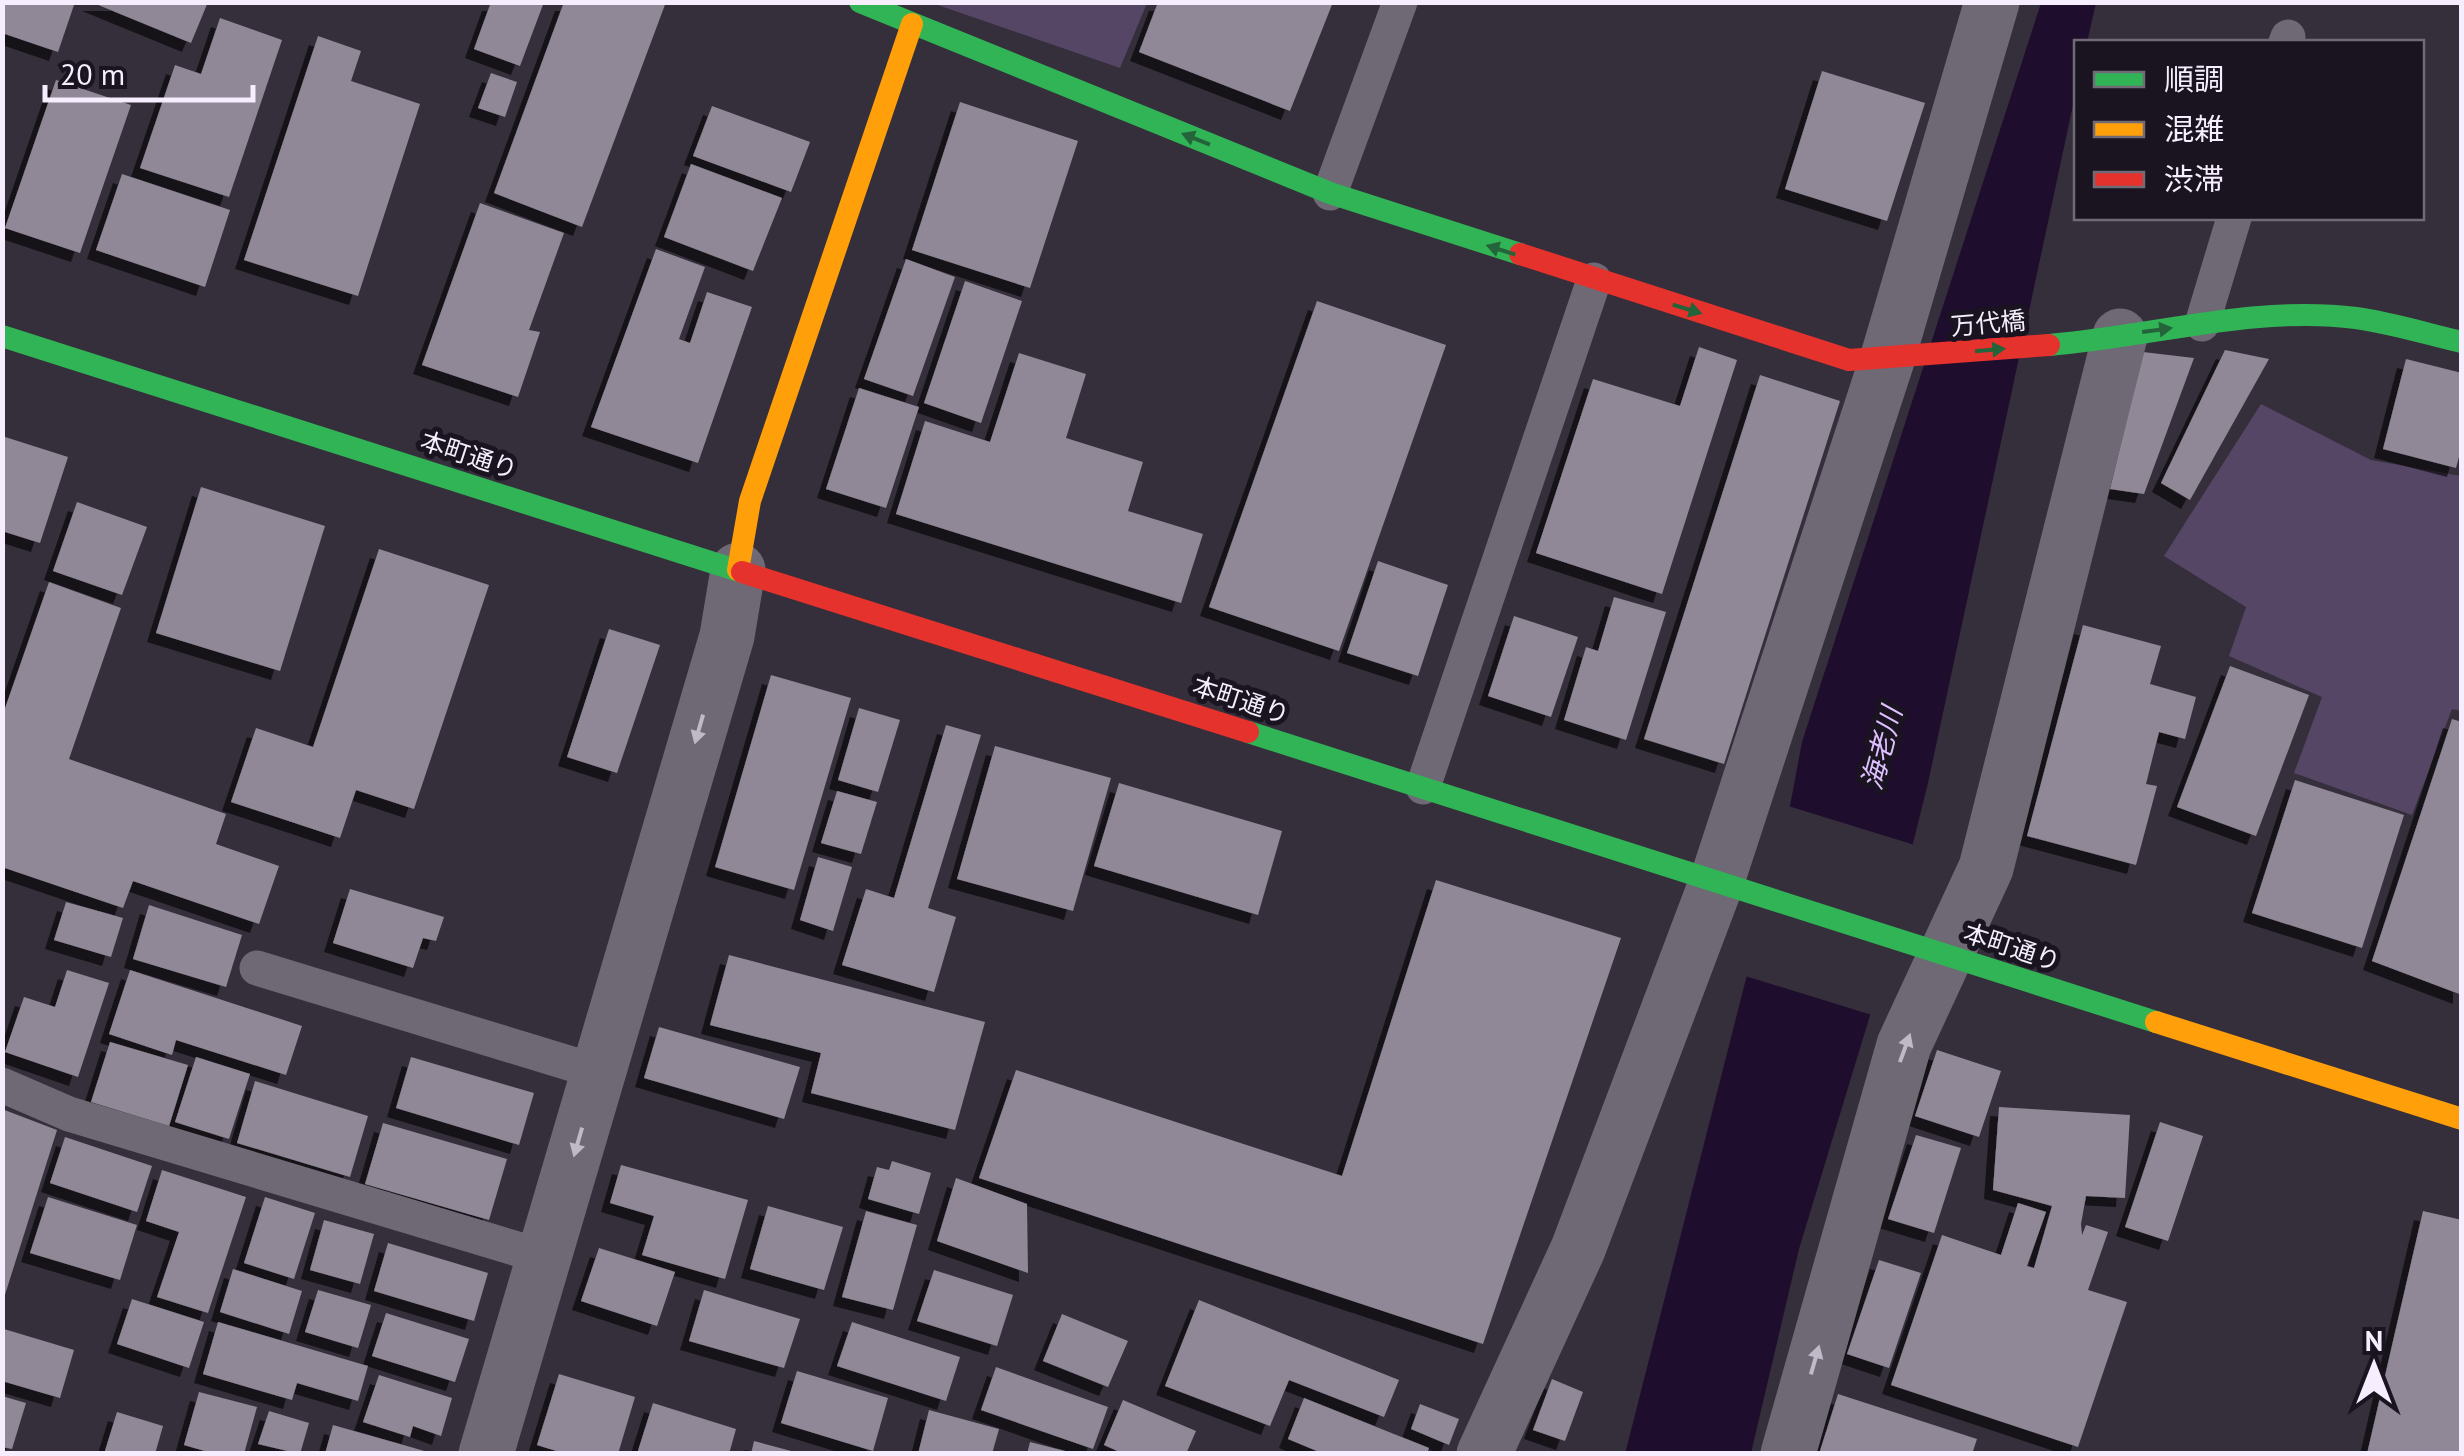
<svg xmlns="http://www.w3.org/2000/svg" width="2464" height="1456" viewBox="0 0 2464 1456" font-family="'PT Sans','Noto Sans JP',sans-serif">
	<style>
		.green { fill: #554665 }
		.water { fill: #1e0d2c }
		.pier { fill: #352e3b }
		.building { fill: #908897; filter: url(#shadow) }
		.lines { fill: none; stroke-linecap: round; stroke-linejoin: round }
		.lane { stroke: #6e6974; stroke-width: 35 }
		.street { stroke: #6e6974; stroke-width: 55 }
		.fast { stroke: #30b455; stroke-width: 22 }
		.slow { stroke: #ff9f0a; stroke-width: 22 }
		.jam { stroke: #e5322d; stroke-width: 22 }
		.oneway { fill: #24643a }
		.oneway2 { fill: #c0b9c7 }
		.labels { text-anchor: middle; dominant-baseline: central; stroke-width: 10; stroke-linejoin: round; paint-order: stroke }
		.street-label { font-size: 25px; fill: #f6eefe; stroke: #19141f }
		.water-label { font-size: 28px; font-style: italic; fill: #ddbeff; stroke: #19141f }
	</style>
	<defs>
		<filter id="shadow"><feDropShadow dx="-9" dy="9" stdDeviation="0" flood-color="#0009"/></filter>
	</defs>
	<rect width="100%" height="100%" fill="#352e3b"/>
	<!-- green -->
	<g class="green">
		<polygon points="932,3 1147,3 1120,68"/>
		<polygon points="2261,404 2371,460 2461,476 2461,711 2452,709 2412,815 2294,773 2322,697 2229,656 2246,607 2164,556"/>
	</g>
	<!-- water -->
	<polygon class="water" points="2041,3 2096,3 2087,42 2076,42 2076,91 1928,783 1871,1012 1799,1249 1751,1453 1625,1454 1790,806 1802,742"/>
	<!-- pier -->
	<polygon class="pier" points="1785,805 1918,846 1875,1016 1742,975"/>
	<!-- building -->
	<g class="building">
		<polygon points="2,2 75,2 58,52 2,33"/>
		<polygon points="91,2 208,2 191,43"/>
		<polygon points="491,2 544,2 520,66 474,49"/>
		<polygon points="564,2 666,2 582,227 494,193"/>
		<polygon points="1158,2 1333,2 1290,111 1139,52"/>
		<polygon points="220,18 282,40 229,197 140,168 175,65 201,74"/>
		<polygon points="318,36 361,51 351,81 420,104 358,296 244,260"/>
		<polygon points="1822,71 1925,103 1887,221 1785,189"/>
		<polygon points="491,73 517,82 505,117 478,108"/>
		<polygon points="56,80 131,105 80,253 5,228"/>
		<polygon points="960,102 1078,141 1030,288 912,250"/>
		<polygon points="712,106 810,142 791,192 693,156"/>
		<polygon points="691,164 782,198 753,271 664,237"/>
		<polygon points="122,174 230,210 205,287 96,250"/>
		<polygon points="480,203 564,233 529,330 540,332 518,397 422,365"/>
		<polygon points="656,249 705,267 679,339 690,343 707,292 752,307 698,463 591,427"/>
		<polygon points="906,259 955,277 913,396 864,379"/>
		<polygon points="965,281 1022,301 981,423 924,403"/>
		<polygon points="1317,301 1446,345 1339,651 1209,607"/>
		<polygon points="1699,347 1737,360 1662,594 1536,553 1593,379 1680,406"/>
		<polygon points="2225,350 2269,359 2190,500 2161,483"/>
		<polygon points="2143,352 2194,358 2144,494 2110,489"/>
		<polygon points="1019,353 1086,374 1066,438 1143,462 1128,511 1203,534 1181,603 896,514 925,421 990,442"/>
		<polygon points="2406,359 2462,373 2462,446 2456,468 2383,449"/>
		<polygon points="1760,375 1840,401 1724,764 1644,739"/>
		<polygon points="859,388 919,407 886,508 826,489"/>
		<polygon points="2,436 68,457 40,543 2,531"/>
		<polygon points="201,487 325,526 280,671 156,633"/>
		<polygon points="77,502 147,527 122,595 53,571"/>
		<polygon points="379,549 489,585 414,809 356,790 340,838 231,802 256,728 313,747"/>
		<polygon points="1378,561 1448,585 1418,676 1347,653"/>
		<polygon points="49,582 121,608 69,759 226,814 216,844 279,866 259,924 133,881 123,908 2,867 2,717"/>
		<polygon points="1614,597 1666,612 1626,740 1564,720 1586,647 1598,651"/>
		<polygon points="1514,616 1578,637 1551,717 1488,696"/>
		<polygon points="2083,625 2161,646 2150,684 2196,697 2185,739 2159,732 2146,784 2157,786 2136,865 2027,836"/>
		<polygon points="609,629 660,645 617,773 567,757"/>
		<polygon points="2230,666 2309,695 2256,836 2177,807"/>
		<polygon points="771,675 851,698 794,890 715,867"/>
		<polygon points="859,708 900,720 878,792 838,780"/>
		<polygon points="2452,719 2462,722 2462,995 2372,961"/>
		<polygon points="946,725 981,735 928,908 956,917 934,992 842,965 866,889 894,898"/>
		<polygon points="995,746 1111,778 1073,911 957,879"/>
		<polygon points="2295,780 2404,815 2362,948 2252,913"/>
		<polygon points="1119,783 1282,831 1258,915 1094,866"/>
		<polygon points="837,791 877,802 861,854 821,843"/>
		<polygon points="818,857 852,867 833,931 800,920"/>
		<polygon points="1436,880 1621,938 1483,1344 979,1178 1016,1070 1342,1176"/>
		<polygon points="350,889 444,917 436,941 423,938 413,968 333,943"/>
		<polygon points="66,902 123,918 111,957 54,940"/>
		<polygon points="149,905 242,935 226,987 133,959"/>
		<polygon points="729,955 985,1022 955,1130 811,1093 821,1053 710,1025"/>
		<polygon points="67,970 109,983 78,1077 5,1052 24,997 55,1007"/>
		<polygon points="130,970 302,1026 286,1075 176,1040 172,1055 109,1034"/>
		<polygon points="659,1027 800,1067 784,1119 644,1078"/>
		<polygon points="110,1042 188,1065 169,1126 91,1102"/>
		<polygon points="1937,1050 2001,1071 1979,1137 1915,1116"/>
		<polygon points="196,1057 250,1074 229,1139 175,1122"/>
		<polygon points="411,1057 534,1093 519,1145 396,1108"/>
		<polygon points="255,1081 368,1116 350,1177 237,1143"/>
		<polygon points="1999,1107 2130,1115 2125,1198 2086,1196 2081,1224 2082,1235 2086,1225 2108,1232 2088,1290 2127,1302 2078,1447 1891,1385 1942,1235 2001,1255 2018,1203 2046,1212 2027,1266 2034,1268 2052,1206 1993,1190"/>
		<polygon points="2,1109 57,1130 3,1301 2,1301"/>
		<polygon points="2160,1122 2203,1136 2168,1241 2125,1227"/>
		<polygon points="383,1123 507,1159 489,1220 365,1184"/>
		<polygon points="1916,1135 1961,1148 1934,1233 1888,1219"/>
		<polygon points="65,1137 152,1166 137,1212 50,1183"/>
		<polygon points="892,1161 931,1173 919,1214 868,1199 877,1167 889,1170"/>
		<polygon points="621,1165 748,1200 725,1279 642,1255 654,1216 610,1203"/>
		<polygon points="162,1170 246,1197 208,1313 157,1297 179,1232 146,1221"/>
		<polygon points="956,1178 1027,1204 1028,1273 937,1241"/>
		<polygon points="48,1197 137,1225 120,1280 30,1253"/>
		<polygon points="265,1197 315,1213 294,1279 244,1263"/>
		<polygon points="768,1206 843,1227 824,1290 750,1269"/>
		<polygon points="866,1211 917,1225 893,1310 842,1297"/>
		<polygon points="2423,1211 2462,1220 2462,1454 2367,1454"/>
		<polygon points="324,1220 374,1234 360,1284 310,1270"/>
		<polygon points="388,1243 488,1273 474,1321 374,1291"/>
		<polygon points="599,1248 675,1272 657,1326 581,1301"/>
		<polygon points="1879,1260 1921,1273 1889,1368 1847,1354"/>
		<polygon points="233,1269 302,1291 289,1334 220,1312"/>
		<polygon points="934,1270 1013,1295 997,1346 917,1321"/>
		<polygon points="318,1290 371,1305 358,1348 305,1332"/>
		<polygon points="704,1290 800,1319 784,1368 689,1341"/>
		<polygon points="132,1299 204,1322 189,1368 117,1344"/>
		<polygon points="1199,1300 1399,1380 1384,1417 1289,1380 1270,1426 1165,1386"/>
		<polygon points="386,1313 469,1339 455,1382 372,1356"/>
		<polygon points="1062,1314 1128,1341 1108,1387 1043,1361"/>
		<polygon points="218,1322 368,1366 358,1401 297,1383 292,1400 203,1374"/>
		<polygon points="852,1322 960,1357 946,1401 837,1366"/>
		<polygon points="4,1329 74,1350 60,1398 2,1381"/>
		<polygon points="996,1367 1108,1407 1093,1449 981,1410"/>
		<polygon points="797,1371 888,1398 873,1451 781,1423"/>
		<polygon points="559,1374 635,1397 618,1454 566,1454 537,1445"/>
		<polygon points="379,1375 452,1398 441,1436 413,1426 410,1437 363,1422"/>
		<polygon points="1552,1379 1583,1392 1565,1441 1533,1430"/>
		<polygon points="199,1392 257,1407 244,1454 215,1454 184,1445"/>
		<polygon points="1838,1394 1977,1439 1972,1454 1819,1454"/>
		<polygon points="2,1396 26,1403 12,1449 2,1447"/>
		<polygon points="1304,1398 1429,1448 1427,1454 1324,1454 1288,1439"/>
		<polygon points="1123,1400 1196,1431 1186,1454 1124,1454 1104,1445"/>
		<polygon points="653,1403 736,1429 729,1454 637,1454"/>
		<polygon points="1420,1404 1459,1419 1449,1445 1411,1429"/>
		<polygon points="929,1410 999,1429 992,1454 918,1454"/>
		<polygon points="269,1411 309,1423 300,1454 258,1444"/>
		<polygon points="117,1412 163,1426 155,1454 104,1454"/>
		<polygon points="333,1425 428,1452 428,1454 325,1454"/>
		<polygon points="754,1441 795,1452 795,1454 751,1454"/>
		<polygon points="1030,1442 1069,1452 1069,1454 1027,1454"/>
	</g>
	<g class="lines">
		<!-- lane -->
		<g class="lane">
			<polyline points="2286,42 2288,37"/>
			<polyline points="1330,193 1400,2"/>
			<polyline points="2202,324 2234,218"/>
			<polyline points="1423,787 1594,280"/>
			<polyline points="257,968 598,1072"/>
			<polyline points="2,1085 69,1114 544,1257"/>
		</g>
		<!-- street -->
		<g class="street">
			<polyline points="486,1454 727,636 738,570"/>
			<polyline points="1484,1454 1578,1249 1717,881 1887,360 1992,2"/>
			<polyline points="1788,1454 1904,1045 1986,868 2120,336"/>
		</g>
		<!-- fast -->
		<g class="fast">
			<polyline points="860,2 1330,193 1520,254"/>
			<polyline points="2,336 742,572"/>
			<path d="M2049,345C2150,337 2255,305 2356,318C2392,323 2427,334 2462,342"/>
			<polyline points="1248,732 2156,1022"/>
		</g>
		<!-- slow -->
		<g class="slow">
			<polyline points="738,570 750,501 912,24"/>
			<polyline points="2156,1022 2462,1119"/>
		</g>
		<!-- jam -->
		<g class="jam">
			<polyline points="1520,254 1849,360 2049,345"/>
			<polyline points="742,572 1248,732"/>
		</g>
	</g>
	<!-- one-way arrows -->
	<defs><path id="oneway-solid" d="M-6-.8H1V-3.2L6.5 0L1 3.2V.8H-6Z" transform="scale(2.5)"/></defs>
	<g class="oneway">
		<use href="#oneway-solid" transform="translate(1196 139) rotate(-158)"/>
		<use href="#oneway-solid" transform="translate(1501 250) rotate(-162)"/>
		<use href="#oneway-solid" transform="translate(1687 309) rotate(17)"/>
		<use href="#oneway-solid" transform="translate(2157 330) rotate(-8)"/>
		<use href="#oneway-solid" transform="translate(1990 350) rotate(-5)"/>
	</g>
	<g class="oneway2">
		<use href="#oneway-solid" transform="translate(699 729) rotate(106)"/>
		<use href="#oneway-solid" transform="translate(1905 1048) rotate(-70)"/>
		<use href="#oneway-solid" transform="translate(578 1142) rotate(106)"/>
		<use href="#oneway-solid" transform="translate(1815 1360) rotate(-74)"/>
	</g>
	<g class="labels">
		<!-- street labels -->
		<g class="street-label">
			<text transform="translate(1988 323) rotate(-5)">万代橋</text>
			<text transform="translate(469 455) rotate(18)">本町通り</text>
			<text transform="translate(1241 700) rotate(18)">本町通り</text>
			<text transform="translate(2012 947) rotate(18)">本町通り</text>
		</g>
		<!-- water labels -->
		<g class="water-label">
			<text transform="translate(1881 748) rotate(-75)">海老川</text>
		</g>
	</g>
	<!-- border -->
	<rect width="2464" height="1456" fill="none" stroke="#f6eefe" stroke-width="10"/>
	<!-- legend -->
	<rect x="2074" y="40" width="350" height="180" fill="#19141f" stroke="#716b78" stroke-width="2.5"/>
	<rect x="2094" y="72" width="50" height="15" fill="#30b455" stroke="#716b78" stroke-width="2.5"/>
	<text x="2164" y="90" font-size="30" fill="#f6eefe">順調</text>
	<rect x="2094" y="122" width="50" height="15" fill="#ff9f0a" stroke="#716b78" stroke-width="2.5"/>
	<text x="2164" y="140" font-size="30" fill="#f6eefe">混雑</text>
	<rect x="2094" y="172" width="50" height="15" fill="#e5322d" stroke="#716b78" stroke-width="2.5"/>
	<text x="2164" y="190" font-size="30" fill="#f6eefe">渋滞</text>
	<!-- north arrow -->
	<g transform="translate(2374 1366)" stroke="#19141f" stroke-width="8" paint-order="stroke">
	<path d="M0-8L18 38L0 25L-18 38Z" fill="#f6eefe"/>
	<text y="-15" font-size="28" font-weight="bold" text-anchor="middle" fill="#f6eefe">N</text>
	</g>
	<!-- scale -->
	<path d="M45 85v15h208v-15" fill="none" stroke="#f6eefe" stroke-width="5"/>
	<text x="60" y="85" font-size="30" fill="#f6eefe" stroke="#19141f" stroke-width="8" paint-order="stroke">20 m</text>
</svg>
